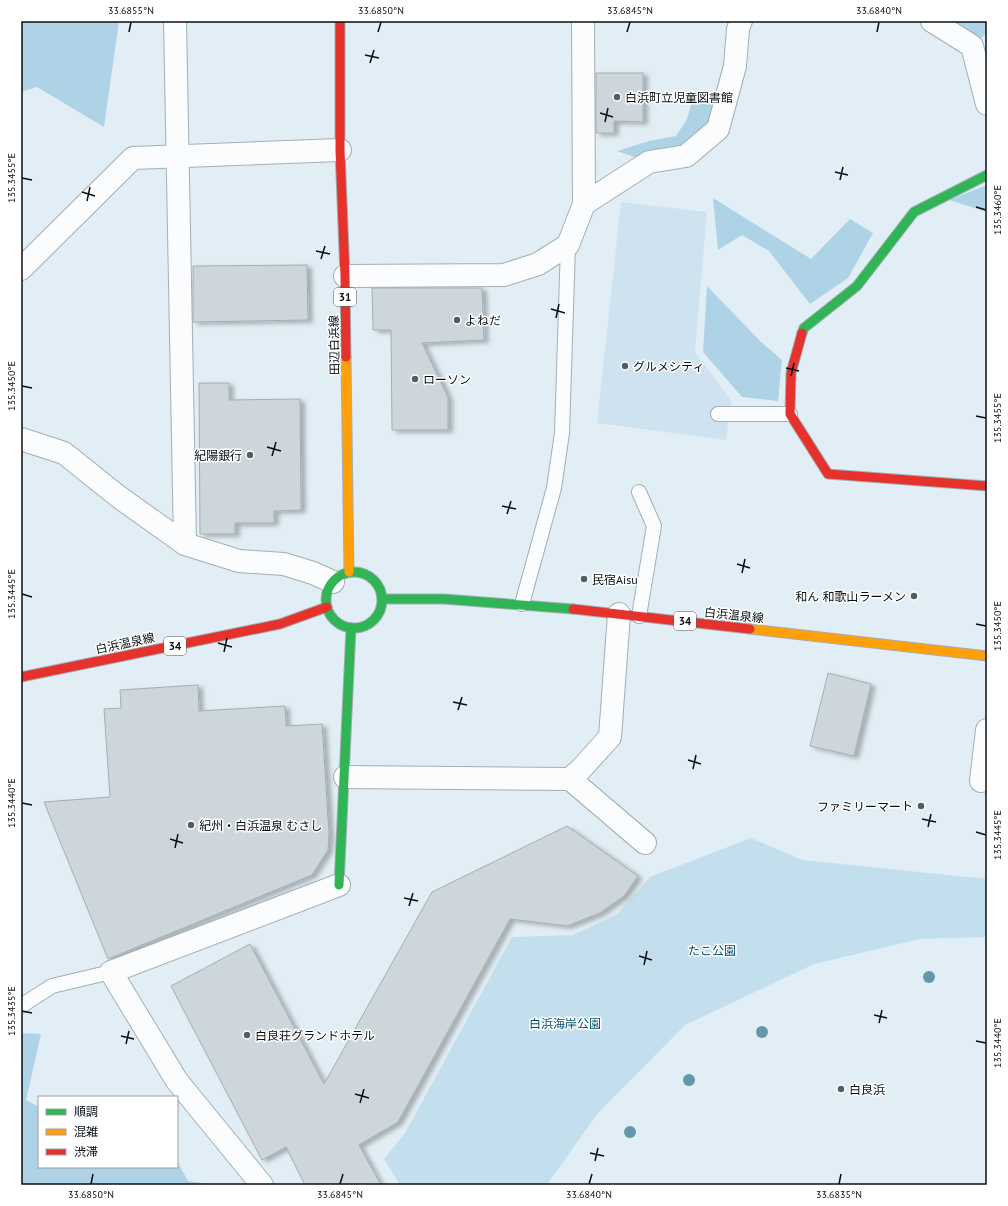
<svg xmlns="http://www.w3.org/2000/svg" width="1008" height="1206" viewBox="0 0 1008 1206" font-family="'PT Sans','Noto Sans JP',sans-serif">
	<style>
		.built { fill: #cee3ef }
		.green { fill: #c3dfed }
		.forest { fill: #afd3e6 }
		.building { fill: #cdd7db; stroke: #a3aeb1; filter: url(#shadow) }
		.lines { fill: none; stroke-linecap: round; stroke-linejoin: round }
		.lane-casing { stroke: #a4aeb4; stroke-width: 16 }
		.street-casing { stroke: #a4aeb4; stroke-width: 24 }
		.fast-casing { stroke: #a4aeb4; stroke-width: 11 }
		.slow-casing { stroke: #a4aeb4; stroke-width: 11 }
		.jam-casing { stroke: #a4aeb4; stroke-width: 11 }
		.lane { stroke: #fbfcfe; stroke-width: 14 }
		.street { stroke: #fbfcfe; stroke-width: 22 }
		.fast { stroke: #30b455; stroke-width: 9 }
		.slow { stroke: #ff9f0a; stroke-width: 9 }
		.jam { stroke: #e5322d; stroke-width: 9 }
		.tree { fill: #6696a9 }
		.ticks { fill: none; stroke: #070f13; stroke-width: 1.5 }
		.poi-dot { fill: #545d62; stroke: #fff; stroke-width: 1.5 }
		.labels { text-anchor: middle; dominant-baseline: central; stroke-width: 3; stroke-linejoin: round; paint-order: stroke }
		.shield { fill: #fff; stroke: #51575a; stroke-width: 1 }
		.shield-label { font-size: 11px; font-weight: bold; fill: #070f13 }
		.poi-label { font-size: 12px; fill: #070f13; stroke: #fff; text-anchor: start }
		.street-label { font-size: 12px; fill: #070f13; stroke: #fff }
		.park-label { font-size: 12px; fill: #014e6a; stroke: #fff }
		.neatline { fill: none; stroke: #070f13; stroke-width: 1.5 }
		.ticks-label { font-size: 10px; text-anchor: middle; fill: #070f13 }
	</style>
	<defs>
		<filter id="shadow"><feDropShadow dx="4.5" dy="2.5" stdDeviation="2" flood-color="#0004"/></filter>
	</defs>
	<rect width="100%" height="100%" fill="#e2eef5"/>
	<!-- built -->
	<polygon class="built" points="621,202 707,212 695,352 731,400 726,440 597,423"/>
	<!-- green -->
	<polygon class="green" points="751,838 802,860 987,879 987,937 920,939 814,964 685,1025 597,1114 547,1185 400,1185 384,1159 405,1133 512,937 573,935 617,914 650,877"/>
	<!-- forest -->
	<g class="forest">
		<polygon points="21,21 119,21 104,127 37,87 21,92"/>
		<polygon points="932,21 987,21 987,33 972,46"/>
		<polygon points="695,91 722,92 718,129 649,162 617,151 649,141 676,136 687,119"/>
		<polygon points="987,185 987,212 949,200"/>
		<polygon points="713,198 811,259 850,219 873,233 848,278 810,304 769,251 742,235 718,250"/>
		<polygon points="707,286 761,342 782,360 778,401 742,397 703,352"/>
		<polygon points="21,1033 41,1034 26,1100 39,1107 39,1167 177,1167 177,1161 188,1181 217,1185 21,1185"/>
	</g>
	<!-- building -->
	<g class="building">
		<polygon points="596,73 643,73 643,122 614,121 614,133 596,133"/>
		<polygon points="307,265 308,320 193,322 193,266"/>
		<polygon points="372,288 482,288 484,340 422,343 448,397 448,430 392,430 391,330 373,330"/>
		<polygon points="199,383 229,383 229,400 300,399 301,510 274,511 274,523 235,523 235,534 200,534"/>
		<polygon points="828,673 871,684 854,756 810,746"/>
		<polygon points="198,685 199,711 285,706 286,726 322,724 329,834 328,850 312,875 108,959 44,802 110,797 104,709 121,708 120,690"/>
		<polygon points="567,826 638,876 624,896 600,913 567,926 510,919 398,1122 359,1145 381,1185 305,1185 286,1147 262,1160 171,986 250,944 324,1084 432,892"/>
	</g>
	<g class="lines">
		<!-- lane casing -->
		<g class="lane-casing">
			<g id="lane">
				<polyline points="718,414 790,414"/>
				<polyline points="639,492 654,526 639,616"/>
				<polyline points="522,604 554,488 562,433 568,245"/>
				<polyline points="21,1006 52,986 111,972"/>
			</g>
		</g>
		<!-- street casing -->
		<g class="street-casing">
			<g id="street">
				<polyline points="175,21 185,544"/>
				<polyline points="932,21 972,46 987,104"/>
				<polyline points="584,204 649,162 686,156 718,129 735,66 738,29 741,21"/>
				<polyline points="21,269 133,158 340,150"/>
				<polyline points="345,276 504,275 538,264 568,245 584,204 583,21"/>
				<polyline points="21,439 64,453 119,497 185,544 239,561 284,564 313,573 333,582"/>
				<polyline points="345,777 570,779 645,843"/>
				<polyline points="570,779 581,769 610,737 619,614"/>
				<polyline points="981,781 987,730"/>
				<polyline points="262,1185 177,1081 111,972 339,885"/>
			</g>
		</g>
		<!-- fast casing -->
		<g class="fast-casing">
			<g id="fast">
				<polyline points="802,333 804,328 857,286 914,212 987,175"/>
				<circle cx="354" cy="600" r="28"/>
				<polyline points="382,599 444,599 573,609"/>
				<polyline points="339,885 351,628"/>
			</g>
		</g>
		<!-- slow casing -->
		<g class="slow-casing">
			<g id="slow">
				<polyline points="346,357 349,572"/>
				<polyline points="750,629 987,656"/>
			</g>
		</g>
		<!-- jam casing -->
		<g class="jam-casing">
			<g id="jam">
				<polyline points="340,21 340,150 345,276 346,357"/>
				<polyline points="802,333 791,373 790,414 828,474 987,486"/>
				<polyline points="573,609 750,629"/>
				<polyline points="21,677 280,624 327,607"/>
			</g>
		</g>
		<!-- lane -->
		<use href="#lane" class="lane"/>
		<!-- street -->
		<use href="#street" class="street"/>
		<!-- fast -->
		<use href="#fast" class="fast"/>
		<!-- slow -->
		<use href="#slow" class="slow"/>
		<!-- jam -->
		<use href="#jam" class="jam"/>
	</g>
	<!-- trees -->
	<g class="tree">
		<circle cx="929" cy="977" r="6"/>
		<circle cx="762" cy="1032" r="6"/>
		<circle cx="689" cy="1080" r="6"/>
		<circle cx="630" cy="1132" r="6"/>
	</g>
	<!-- ticks -->
	<path class="ticks" d="M129,32L131,22M378,32L381,22M627,32L630,22M877,32L879,22M365,55L379,58M370,63L374,50M600,113L613,117M605,122L608,108M835,172L848,175M22,178L32,180M840,180L843,167M82,192L95,196M87,201L90,187M976,207L986,210M316,251L330,254M321,259L325,246M551,309L565,313M556,318L559,304M786,368L799,371M791,376L794,363M22,386L32,388M976,416L986,418M267,447L281,451M272,456L276,442M502,506L516,509M507,514L511,501M737,564L750,568M742,573L745,559M22,594L32,597M976,624L986,626M218,643L232,647M224,652L227,638M453,702L467,705M458,710L462,697M688,760L701,764M693,769L696,755M22,803L32,805M922,819L936,822M928,827L931,814M976,832L986,835M170,839L183,843M175,848L178,834M404,898L418,901M409,906L413,893M639,956L652,960M644,965L647,951M22,1011L32,1013M874,1015L887,1018M879,1023L882,1010M121,1036L134,1039M976,1041L986,1043M126,1044L129,1031M355,1094L369,1098M360,1103L364,1089M590,1153L604,1156M595,1161L598,1148M91,1184L93,1174M340,1184L343,1174M589,1184L592,1174M839,1184L841,1174"/>
	<!-- markers -->
	<g class="poi-dot">
		<circle cx="617" cy="97" r="4"/>
		<circle cx="457" cy="320" r="4"/>
		<circle cx="625" cy="366" r="4"/>
		<circle cx="415" cy="379" r="4"/>
		<circle cx="250" cy="455" r="4"/>
		<circle cx="584" cy="579" r="4"/>
		<circle cx="914" cy="596" r="4"/>
		<circle cx="921" cy="806" r="4"/>
		<circle cx="191" cy="825" r="4"/>
		<circle cx="247" cy="1035" r="4"/>
		<circle cx="841" cy="1089" r="4"/>
	</g>
	<g class="labels">
		<!-- shield labels -->
		<g class="shield">
			<rect x="334" y="288" width="22" height="18" rx="3"/>
			<rect x="674" y="612" width="22" height="18" rx="3"/>
			<rect x="164" y="637" width="22" height="18" rx="3"/>
		</g>
		<g class="shield-label">
			<text x="345" y="297">31</text>
			<text x="685" y="621">34</text>
			<text x="175" y="646">34</text>
		</g>
		<!-- poi labels -->
		<g class="poi-label">
			<text x="625" y="97">白浜町立児童図書館</text>
			<text x="465" y="320">よねだ</text>
			<text x="633" y="366">グルメシティ</text>
			<text x="423" y="379">ローソン</text>
			<text x="242" y="455" text-anchor="end">紀陽銀行</text>
			<text x="592" y="579">民宿Aisu</text>
			<text x="906" y="596" text-anchor="end">和ん 和歌山ラーメン</text>
			<text x="913" y="806" text-anchor="end">ファミリーマート</text>
			<text x="199" y="825">紀州・白浜温泉 むさし</text>
			<text x="255" y="1035">白良荘グランドホテル</text>
			<text x="849" y="1089">白良浜</text>
		</g>
		<!-- street labels -->
		<g class="street-label">
			<text transform="translate(334 345) rotate(-91)">田辺白浜線</text>
			<text transform="translate(734 615) rotate(6)">白浜温泉線</text>
			<text transform="translate(125 643) rotate(-12)">白浜温泉線</text>
		</g>
		<!-- park labels -->
		<g class="park-label">
			<text x="712" y="950">たこ公園</text>
			<text x="565" y="1023">白浜海岸公園</text>
		</g>
	</g>
	<!-- border -->
	<rect width="1008" height="1206" fill="none" stroke="#ffffff" stroke-width="44"/>
	<!-- legend -->
	<rect x="38" y="1096" width="140" height="72" fill="#ffffff" stroke="#9c9fa1"/>
	<rect x="46" y="1109" width="20" height="6" fill="#30b455" stroke="#9c9fa1"/>
	<text x="74" y="1116" font-size="12" fill="#070f13">順調</text>
	<rect x="46" y="1129" width="20" height="6" fill="#ff9f0a" stroke="#9c9fa1"/>
	<text x="74" y="1136" font-size="12" fill="#070f13">混雑</text>
	<rect x="46" y="1149" width="20" height="6" fill="#e5322d" stroke="#9c9fa1"/>
	<text x="74" y="1156" font-size="12" fill="#070f13">渋滞</text>
	<rect x="22" y="22" width="964" height="1162" class="neatline"/>
	<g class="ticks-label">
		<text x="131" y="14">33.6855°N</text>
		<text x="381" y="14">33.6850°N</text>
		<text x="630" y="14">33.6845°N</text>
		<text x="879" y="14">33.6840°N</text>
		<text transform="translate(11 178) rotate(-90)" y="4">135.3455°E</text>
		<text transform="translate(997 210) rotate(-90)" y="4">135.3460°E</text>
		<text transform="translate(11 386) rotate(-90)" y="4">135.3450°E</text>
		<text transform="translate(997 418) rotate(-90)" y="4">135.3455°E</text>
		<text transform="translate(11 594) rotate(-90)" y="4">135.3445°E</text>
		<text transform="translate(997 626) rotate(-90)" y="4">135.3450°E</text>
		<text transform="translate(11 803) rotate(-90)" y="4">135.3440°E</text>
		<text transform="translate(997 835) rotate(-90)" y="4">135.3445°E</text>
		<text transform="translate(11 1011) rotate(-90)" y="4">135.3435°E</text>
		<text transform="translate(997 1043) rotate(-90)" y="4">135.3440°E</text>
		<text x="91" y="1198">33.6850°N</text>
		<text x="340" y="1198">33.6845°N</text>
		<text x="589" y="1198">33.6840°N</text>
		<text x="839" y="1198">33.6835°N</text>
	</g>
</svg>
